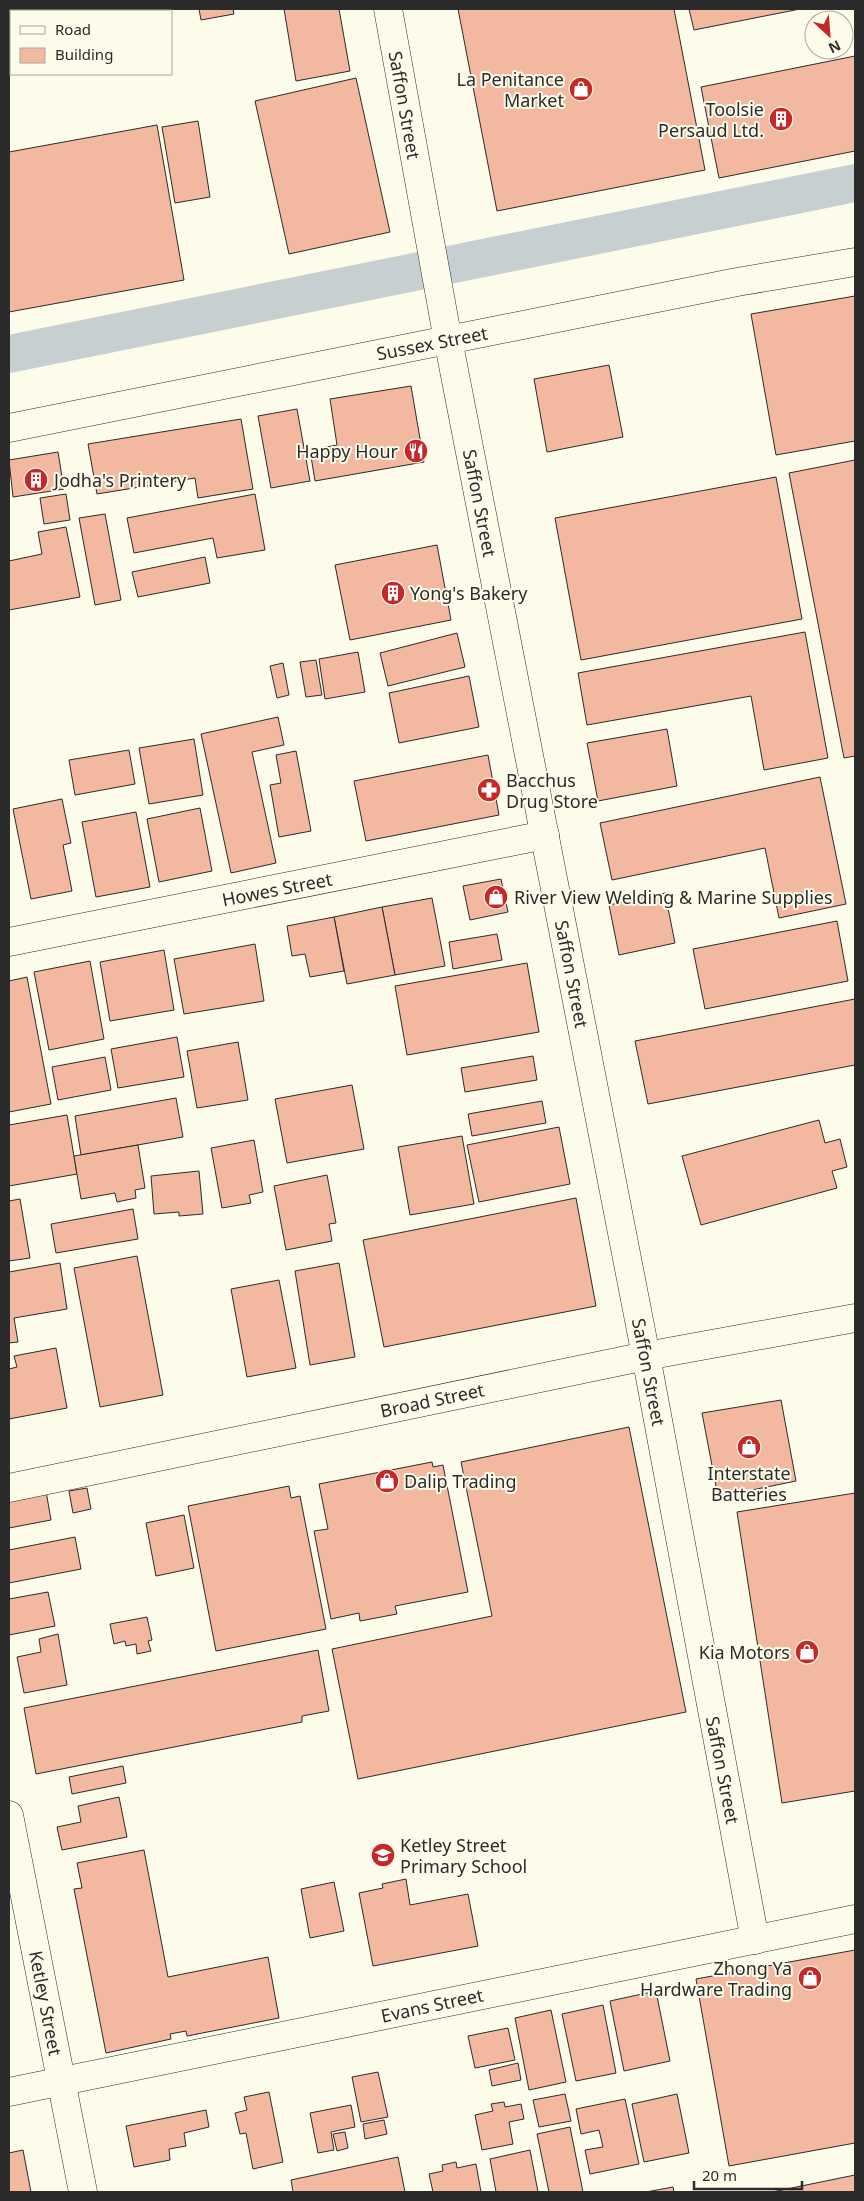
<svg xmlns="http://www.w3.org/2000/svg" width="864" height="2201" viewBox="0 0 864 2201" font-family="'Noto Sans',sans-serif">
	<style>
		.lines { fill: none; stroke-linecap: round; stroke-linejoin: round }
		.canal { stroke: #c7d0d0; stroke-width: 38 }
		.building { fill: #f2b8a0; stroke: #2b2b2b }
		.minor-casing { stroke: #2b2b2b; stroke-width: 29 }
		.tertiary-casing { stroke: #2b2b2b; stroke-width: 29 }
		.secondary-casing { stroke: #2b2b2b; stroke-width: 29 }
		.minor { stroke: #fdfbea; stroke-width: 28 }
		.tertiary { stroke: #fdfbea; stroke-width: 28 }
		.secondary { stroke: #fdfbea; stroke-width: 28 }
		.labels { text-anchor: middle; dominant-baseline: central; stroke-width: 4; stroke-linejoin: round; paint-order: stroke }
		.poi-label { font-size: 18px; fill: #2b2b2b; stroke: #fdfbea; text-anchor: start }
		.street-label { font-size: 18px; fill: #2b2b2b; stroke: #fdfbea }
	</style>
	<rect width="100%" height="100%" fill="#fdfbea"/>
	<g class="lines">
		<!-- canal -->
		<polyline class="canal" points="9,354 855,183"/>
	</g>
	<!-- building -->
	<g class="building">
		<polygon points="9,9 27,9 28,11 11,11 11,44 9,44"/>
		<rect x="134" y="9" width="35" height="2"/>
		<polygon points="199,9 233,9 234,14 201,20"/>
		<polygon points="284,9 339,9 350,71 296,81"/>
		<polygon points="458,9 674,9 705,170 497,211"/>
		<polygon points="689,9 800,9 694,30"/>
		<polygon points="855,56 855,151 719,178 701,87"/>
		<polygon points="356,78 390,232 289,254 255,101"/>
		<polygon points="198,121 210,197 175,203 162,127"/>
		<polygon points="157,125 184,280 9,312 9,152"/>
		<polygon points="855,296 855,441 776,455 751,314"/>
		<polygon points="609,365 623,437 547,452 534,379"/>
		<polygon points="411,386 424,462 315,481 310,450 337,445 330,399"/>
		<polygon points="297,409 310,481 271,488 258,416"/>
		<polygon points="241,419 253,489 198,498 195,478 97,494 88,444"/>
		<polygon points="58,452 64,489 13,497 9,460"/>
		<polygon points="855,460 855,756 844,758 789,473"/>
		<polygon points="776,477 802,619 581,660 555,518"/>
		<polygon points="66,494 70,520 44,524 40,498"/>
		<polygon points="255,494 265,550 217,558 213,538 134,553 127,518"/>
		<polygon points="105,514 121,600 95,605 79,518"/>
		<polygon points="66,527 80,597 9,610 9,561 42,554 38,532"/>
		<polygon points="437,545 451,620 350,640 335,565"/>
		<polygon points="205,557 210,583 138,597 132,572"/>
		<polygon points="805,632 828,758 764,770 751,696 587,725 578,673"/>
		<polygon points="457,633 465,667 388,686 380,653"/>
		<polygon points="358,652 365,692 325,699 319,659"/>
		<polygon points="316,660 322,695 306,697 300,662"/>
		<polygon points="283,663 289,695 277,698 270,666"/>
		<polygon points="469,676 479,727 399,743 389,693"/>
		<polygon points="278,717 284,745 252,752 276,863 231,873 201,734"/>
		<polygon points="667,729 677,786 598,801 587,743"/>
		<polygon points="194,739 203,795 149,804 139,748"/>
		<polygon points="129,750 135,784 75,795 69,760"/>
		<polygon points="296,751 311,831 279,837 270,785 281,783 276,755"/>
		<polygon points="488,755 499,815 366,841 354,781"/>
		<polygon points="820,777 846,904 779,918 765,848 612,880 600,823"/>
		<polygon points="62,799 71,843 63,845 72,891 31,899 13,809"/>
		<polygon points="200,808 212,871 159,882 147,819"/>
		<polygon points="136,812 150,887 96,897 82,822"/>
		<polygon points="501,879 508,912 470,920 463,886"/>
		<polygon points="665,893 675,943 619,955 609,905"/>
		<polygon points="432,898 445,966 395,975 382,907"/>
		<polygon points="382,907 395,975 347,984 334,917"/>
		<polygon points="334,917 344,971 310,977 305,954 292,956 287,926"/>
		<polygon points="837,921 848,981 705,1009 693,949"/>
		<polygon points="497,934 502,960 453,969 449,942"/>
		<polygon points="255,944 264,1001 184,1014 174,959"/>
		<polygon points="164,950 174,1010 110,1021 100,962"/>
		<polygon points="90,961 104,1039 49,1050 34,972"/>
		<polygon points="527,963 539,1032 407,1055 395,986"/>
		<polygon points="27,977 51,1104 9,1112 9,981"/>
		<polygon points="855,999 855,1065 648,1104 635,1041"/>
		<polygon points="177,1037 184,1077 118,1088 111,1049"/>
		<polygon points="238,1042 248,1100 197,1108 187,1051"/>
		<polygon points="533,1056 537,1080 465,1092 461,1068"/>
		<polygon points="105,1057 111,1090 58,1100 52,1067"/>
		<polygon points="352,1085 364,1149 287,1163 275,1099"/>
		<polygon points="176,1098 183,1137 81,1155 75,1116"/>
		<polygon points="542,1101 546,1123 472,1136 468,1114"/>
		<polygon points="67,1115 77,1174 9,1186 9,1125"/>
		<polygon points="819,1120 825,1143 840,1139 847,1167 832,1171 837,1188 701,1225 682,1156"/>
		<polygon points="559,1127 570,1184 479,1202 467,1145"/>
		<polygon points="462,1136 474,1204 410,1215 398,1147"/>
		<polygon points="254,1140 263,1192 249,1195 251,1203 222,1208 211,1148"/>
		<polygon points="138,1145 145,1188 135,1190 136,1198 117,1202 115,1193 81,1199 74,1156"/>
		<polygon points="199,1171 203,1214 179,1216 179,1212 154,1214 151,1176"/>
		<polygon points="327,1175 336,1223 329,1224 332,1241 286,1250 274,1186"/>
		<polygon points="576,1198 596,1306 384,1347 363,1240"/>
		<polygon points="20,1199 30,1258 9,1261 9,1201"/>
		<polygon points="133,1209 138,1239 56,1253 51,1224"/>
		<polygon points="137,1256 163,1395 100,1407 74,1268"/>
		<polygon points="60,1263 67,1309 14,1318 18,1342 9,1343 9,1272"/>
		<polygon points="339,1263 355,1357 310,1365 295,1271"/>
		<polygon points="279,1280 296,1368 247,1377 231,1289"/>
		<polygon points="56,1348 67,1408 9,1419 9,1369 17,1367 14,1356"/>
		<polygon points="781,1400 796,1481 718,1497 702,1413"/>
		<polygon points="629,1427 686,1712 358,1779 332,1649 492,1616 461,1462"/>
		<polygon points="432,1462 433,1467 443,1465 468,1592 395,1606 397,1614 360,1621 359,1613 331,1619 314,1531 328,1529 319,1484"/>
		<polygon points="289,1486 291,1498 300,1496 326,1629 216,1651 188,1506"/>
		<polygon points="87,1488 91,1509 73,1513 69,1491"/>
		<polygon points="46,1491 51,1520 9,1528 9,1498"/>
		<polygon points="855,1493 855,1791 782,1803 737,1512"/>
		<polygon points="184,1515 194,1568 156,1576 146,1523"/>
		<polygon points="75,1537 81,1569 9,1583 9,1550"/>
		<polygon points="48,1592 55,1626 9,1635 9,1599"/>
		<polygon points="147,1617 152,1640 148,1641 151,1651 137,1654 136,1644 126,1646 125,1641 114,1644 110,1624"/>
		<polygon points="58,1634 67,1685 24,1693 17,1657 41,1652 39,1639"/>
		<polygon points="318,1650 329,1711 302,1716 302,1722 36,1774 24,1708"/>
		<polygon points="123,1766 126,1783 72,1794 69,1777"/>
		<polygon points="119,1797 127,1837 62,1850 57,1827 81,1822 78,1806"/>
		<polygon points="144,1850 168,1977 268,1957 279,2018 187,2036 186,2031 170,2034 171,2039 106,2053 74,1889 82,1888 77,1863"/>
		<polygon points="406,1879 410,1905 468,1894 478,1946 373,1966 359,1893 383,1888 382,1884"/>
		<polygon points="334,1882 344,1931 310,1938 301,1889"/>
		<polygon points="855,1950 855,2143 729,2166 696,1979"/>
		<polygon points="656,1991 670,2061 624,2071 610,2001"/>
		<polygon points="603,2005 616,2073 576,2081 562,2014"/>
		<polygon points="551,2010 566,2082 529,2090 515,2018"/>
		<polygon points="508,2028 515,2060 475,2068 468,2036"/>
		<polygon points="518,2063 521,2080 492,2086 489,2070"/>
		<polygon points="378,2072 388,2117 361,2122 352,2077"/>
		<polygon points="269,2092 283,2162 253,2169 246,2133 240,2134 235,2113 247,2110 244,2097"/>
		<polygon points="565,2094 571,2121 539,2127 533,2100"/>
		<polygon points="677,2094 689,2153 644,2162 632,2104"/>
		<polygon points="625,2099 639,2164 590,2174 585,2150 603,2147 599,2130 581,2134 576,2109"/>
		<polygon points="504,2102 505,2107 521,2104 524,2119 509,2122 513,2144 482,2150 475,2115 493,2111 491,2104"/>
		<polygon points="351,2105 355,2127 331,2132 334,2150 318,2153 310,2113"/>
		<polygon points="206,2110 209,2127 184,2133 186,2146 169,2149 170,2160 134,2167 126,2126"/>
		<polygon points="384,2120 387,2134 365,2139 363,2124"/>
		<polygon points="570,2127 583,2192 549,2192 537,2134"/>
		<polygon points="345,2132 348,2148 337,2151 333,2134"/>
		<polygon points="23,2150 31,2192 9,2192 9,2153"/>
		<polygon points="530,2150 538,2192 496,2192 490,2159"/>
		<polygon points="398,2157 405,2192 293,2192 291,2180"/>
		<polygon points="456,2162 457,2168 476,2164 481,2192 433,2192 429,2174 443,2171 442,2165"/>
		<polygon points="855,2175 855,2192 772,2192"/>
		<polygon points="673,2187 674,2192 646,2192"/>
	</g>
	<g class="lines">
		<!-- minor casing -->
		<g class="minor-casing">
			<g id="minor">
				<polyline points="9,942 545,835"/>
				<polyline points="646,1356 755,1940"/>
				<polyline points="9,1815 83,2192"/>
				<polyline points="9,2092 855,1919"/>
			</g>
		</g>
		<!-- tertiary casing -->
		<g class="tertiary-casing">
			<polyline id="tertiary" points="9,428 737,282 855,262"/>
		</g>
		<!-- secondary casing -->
		<g class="secondary-casing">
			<g id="secondary">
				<polyline points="388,9 445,324 646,1356"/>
				<polyline points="9,1488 646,1356 855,1318"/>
			</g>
		</g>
		<!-- minor -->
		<use href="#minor" class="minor"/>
		<!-- tertiary -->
		<use href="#tertiary" class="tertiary"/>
		<!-- secondary -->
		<use href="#secondary" class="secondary"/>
	</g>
	<!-- icons -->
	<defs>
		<g id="shop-disc" transform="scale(1.25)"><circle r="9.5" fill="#c62828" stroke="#fdfbea"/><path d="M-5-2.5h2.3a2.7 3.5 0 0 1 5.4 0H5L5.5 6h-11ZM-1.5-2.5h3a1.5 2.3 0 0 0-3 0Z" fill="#fff"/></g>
		<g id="building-disc" transform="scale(1.25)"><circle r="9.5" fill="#c62828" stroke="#fdfbea"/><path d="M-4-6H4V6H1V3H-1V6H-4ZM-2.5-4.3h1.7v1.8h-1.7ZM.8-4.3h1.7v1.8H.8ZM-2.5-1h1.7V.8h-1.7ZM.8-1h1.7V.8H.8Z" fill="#fff"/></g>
		<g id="restaurant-disc" transform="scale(1.25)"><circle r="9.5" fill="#c62828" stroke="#fdfbea"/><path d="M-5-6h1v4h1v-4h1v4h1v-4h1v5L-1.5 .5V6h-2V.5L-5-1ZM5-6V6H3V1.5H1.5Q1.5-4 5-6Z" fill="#fff"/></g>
		<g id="pharmacy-disc" transform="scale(1.25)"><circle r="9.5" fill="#c62828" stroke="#fdfbea"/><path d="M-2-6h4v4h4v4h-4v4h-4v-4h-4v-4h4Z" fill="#fff"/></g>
		<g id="school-disc" transform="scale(1.25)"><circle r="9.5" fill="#c62828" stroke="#fdfbea"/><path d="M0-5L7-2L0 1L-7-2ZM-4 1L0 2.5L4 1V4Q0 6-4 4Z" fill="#fff"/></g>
	</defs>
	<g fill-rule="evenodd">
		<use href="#shop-disc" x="581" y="89"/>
		<use href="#building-disc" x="781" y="119"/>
		<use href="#restaurant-disc" x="416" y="451"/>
		<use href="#building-disc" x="36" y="480"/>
		<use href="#building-disc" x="393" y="593"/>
		<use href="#pharmacy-disc" x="489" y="790"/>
		<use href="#shop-disc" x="496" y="897"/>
		<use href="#shop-disc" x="749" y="1447"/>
		<use href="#shop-disc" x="387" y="1481"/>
		<use href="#shop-disc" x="807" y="1652"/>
		<use href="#school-disc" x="383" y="1855"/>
		<use href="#shop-disc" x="810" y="1978"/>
	</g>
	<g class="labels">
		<!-- poi labels -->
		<g class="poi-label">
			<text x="564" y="79" text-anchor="end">La Penitance<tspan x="564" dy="21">Market</tspan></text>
			<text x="764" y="109" text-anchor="end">Toolsie<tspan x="764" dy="21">Persaud Ltd.</tspan></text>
			<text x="398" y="451" text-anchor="end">Happy Hour</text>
			<text x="54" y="480">Jodha's Printery</text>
			<text x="410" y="593">Yong's Bakery</text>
			<text x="506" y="780">Bacchus<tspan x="506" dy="21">Drug Store</tspan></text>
			<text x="514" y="897">River View Welding &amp; Marine Supplies</text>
			<text x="749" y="1473" text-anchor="middle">Interstate<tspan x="749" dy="21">Batteries</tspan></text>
			<text x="404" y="1481">Dalip Trading</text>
			<text x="790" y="1652" text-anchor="end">Kia Motors</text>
			<text x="400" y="1845">Ketley Street<tspan x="400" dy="21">Primary School</tspan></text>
			<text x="792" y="1968" text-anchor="end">Zhong Ya<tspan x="792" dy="21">Hardware Trading</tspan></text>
		</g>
		<!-- street labels -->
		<g class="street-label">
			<text transform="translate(405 105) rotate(80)">Saffon Street</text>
			<text transform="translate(432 343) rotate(-11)">Sussex Street</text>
			<text transform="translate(480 503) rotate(79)">Saffon Street</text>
			<text transform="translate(277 889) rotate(-11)">Howes Street</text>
			<text transform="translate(572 974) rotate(79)">Saffon Street</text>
			<text transform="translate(649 1372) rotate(79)">Saffon Street</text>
			<text transform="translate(432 1400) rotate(-12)">Broad Street</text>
			<text transform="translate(723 1770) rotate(79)">Saffon Street</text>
			<text transform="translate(46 2003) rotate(79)">Ketley Street</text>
			<text transform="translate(432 2005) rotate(-12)">Evans Street</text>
		</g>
	</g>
	<!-- border -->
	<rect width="864" height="2201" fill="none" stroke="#2b2b2b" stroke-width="20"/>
	<!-- legend -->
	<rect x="10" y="10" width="162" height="65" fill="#fdfbea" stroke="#a9a89e"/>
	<rect x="20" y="26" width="25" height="8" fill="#fdfbea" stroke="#a9a89e"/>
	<text x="55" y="35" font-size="15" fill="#2b2b2b">Road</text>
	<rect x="20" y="48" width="25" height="15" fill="#f2b8a0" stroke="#a9a89e"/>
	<text x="55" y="60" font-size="15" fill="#2b2b2b">Building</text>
	<!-- north arrow -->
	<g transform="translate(829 35) rotate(154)"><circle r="24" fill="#fdfbea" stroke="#a9a89e"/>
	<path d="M0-4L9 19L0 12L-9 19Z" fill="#c62828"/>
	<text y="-8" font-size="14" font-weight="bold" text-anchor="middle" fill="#2b2b2b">N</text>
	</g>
	<!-- scale -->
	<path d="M694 2181v8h108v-8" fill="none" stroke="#2b2b2b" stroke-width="2.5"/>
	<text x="702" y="2181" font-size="15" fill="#2b2b2b" stroke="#fdfbea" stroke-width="4" paint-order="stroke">20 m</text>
</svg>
